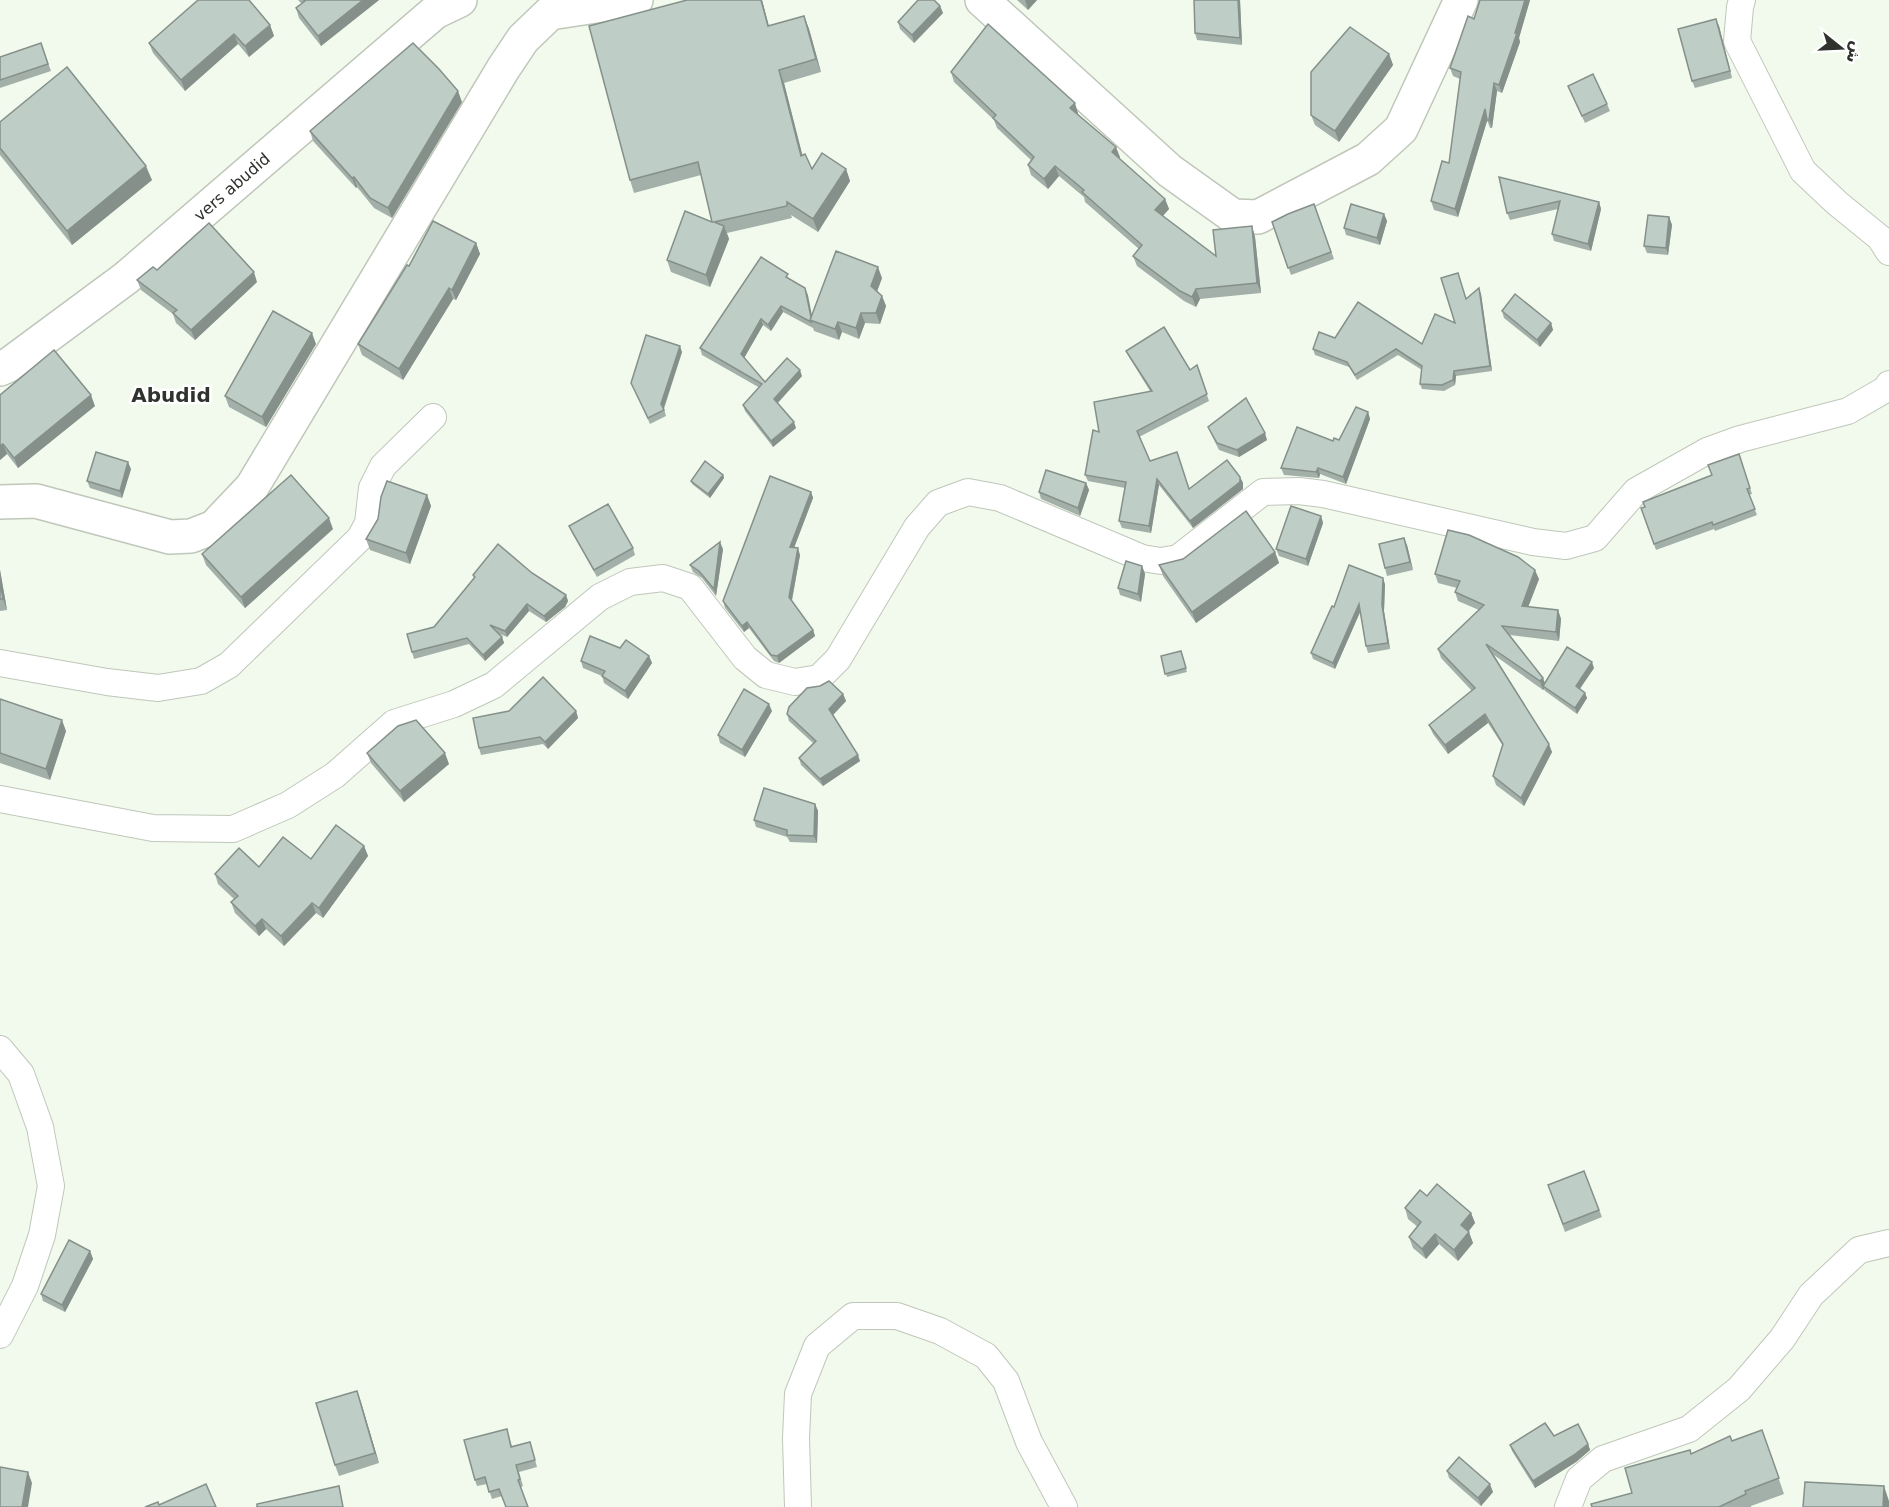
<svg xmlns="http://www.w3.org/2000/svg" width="1889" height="1507" viewBox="0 0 1889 1507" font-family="'DejaVu Sans',Cairo,sans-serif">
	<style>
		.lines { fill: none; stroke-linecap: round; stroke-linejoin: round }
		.minor-casing { stroke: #bfc7ba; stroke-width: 28 }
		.tertiary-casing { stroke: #bfc7ba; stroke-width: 36 }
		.minor { stroke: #fff; stroke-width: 26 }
		.tertiary { stroke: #fff; stroke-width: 33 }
		.wall { fill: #a3b0a9 }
		.shaded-wall { fill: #85908a }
		.building { fill: #becdc5; stroke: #85908a; stroke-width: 1.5 }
		.labels { text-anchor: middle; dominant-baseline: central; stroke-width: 5; stroke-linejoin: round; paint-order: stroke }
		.street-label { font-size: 16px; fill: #2f322d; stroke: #fff }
		.quarter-label { font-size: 20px; font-weight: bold; fill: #2f322d; stroke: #fff }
	</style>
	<rect width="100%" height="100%" fill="#f2faed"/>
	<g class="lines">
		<!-- minor casing -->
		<g class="minor-casing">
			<g id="minor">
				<polyline points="1742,0 1740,7 1737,41 1803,171 1837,203 1880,238 1889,252"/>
				<polyline points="0,663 107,682 158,688 201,681 229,665 360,538 368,523 372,488 383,466 433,417"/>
				<polyline points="0,799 153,828 233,829 288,805 335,775 394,723 454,704 494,685 600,597 630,582 663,578 690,587 745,658 766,675 795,682 819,678 838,659 917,527 938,503 968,492 1000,498 1142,558 1161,561 1178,558 1263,492 1299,491 1323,494 1533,542 1566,546 1595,538 1636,491 1707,451 1740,439 1848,411 1886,389 1889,384"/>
				<polyline points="0,1049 21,1074 40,1127 51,1186 42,1235 25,1286 0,1335"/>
				<polyline points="798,1507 796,1438 798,1394 817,1346 853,1316 897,1316 940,1331 986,1356 1006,1381 1029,1442 1064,1507"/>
				<polyline points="1568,1507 1579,1479 1603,1459 1689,1429 1739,1389 1782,1339 1811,1295 1859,1250 1889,1243"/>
			</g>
		</g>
		<!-- tertiary casing -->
		<g class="tertiary-casing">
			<g id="tertiary">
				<polyline points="982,0 1170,171 1233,216 1258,217 1368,159 1401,129 1461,0"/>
				<polyline points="0,369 7,366 126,278 435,12 460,0"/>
				<polyline points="0,502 36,501 170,537 191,536 214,527 252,487 503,69 523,39 550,13 636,0"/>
			</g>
		</g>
		<!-- minor -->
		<use href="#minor" class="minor"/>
		<!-- tertiary -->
		<use href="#tertiary" class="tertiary"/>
	</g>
	<!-- wall -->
	<g class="wall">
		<polygon points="298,0 379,0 321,46 299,18 296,8 302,4"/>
		<polygon points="687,0 762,0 769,26 804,16 809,29 821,72 784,83 802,155 812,169 846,169 850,181 818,232 791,215 792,218 727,233 729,239 710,287 671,272 667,260 712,222 701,175 634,193 630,180"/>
		<polygon points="1017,0 1037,0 1028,10"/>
		<polygon points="1240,0 1242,45 1197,40 1195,33"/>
		<polygon points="1480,0 1530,0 1519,38 1520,42 1502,93 1497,91 1492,128 1490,128 1487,120 1458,217 1434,210 1431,201 1449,163 1460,79 1453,76 1450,68 1474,19"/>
		<polygon points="940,6 943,13 914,43 900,29 898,22"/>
		<polygon points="270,25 274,36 249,57 238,44 185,91 153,53 149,43"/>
		<polygon points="1719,26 1732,78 1695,88 1692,81"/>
		<polygon points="41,43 51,71 0,88 0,57"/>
		<polygon points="1389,54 1393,65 1339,142 1315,125 1311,115"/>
		<polygon points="951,72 1078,113 1078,114 1120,157 1119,158 1165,199 1169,209 1163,216 1216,256 1252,226 1255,237 1261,293 1200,299 1196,307 1184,301 1137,266 1133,256 1139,249 1085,202 1084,197 1059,176 1048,189 1031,175 1028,165 1031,160 997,128 994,120 954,82"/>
		<polygon points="1568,86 1607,104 1610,111 1585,123"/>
		<polygon points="462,102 392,218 374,208 357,187 356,188 313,141 310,131"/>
		<polygon points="0,122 152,180 72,245 0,155"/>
		<polygon points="1499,177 1599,202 1601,209 1591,251 1554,241 1552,234 1558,209 1510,220 1507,213"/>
		<polygon points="1314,204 1334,259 1291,275 1272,222"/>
		<polygon points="1384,214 1387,221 1380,245 1346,235 1344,228"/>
		<polygon points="1669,217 1672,225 1668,255 1647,253 1644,246"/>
		<polygon points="476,243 480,254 456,300 453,299 403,380 362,355 358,344 409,266"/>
		<polygon points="157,270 257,282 195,340 176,323 173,314 141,290 137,280"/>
		<polygon points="882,278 877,291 882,296 886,306 880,324 865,323 859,339 842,332 839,340 814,331 813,328 783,312 771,331 763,325 744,358 765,382 802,376 777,403 796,428 773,447 745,411 743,405 760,388 702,355 700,348 789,280 805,288 812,316"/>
		<polygon points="1481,294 1492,371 1456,376 1455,385 1444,391 1422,389 1420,384 1422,370 1398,355 1357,380 1349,367 1315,355 1313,349 1335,338 1422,344 1455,323 1467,299"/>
		<polygon points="1502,311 1551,323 1553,330 1540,347 1504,318"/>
		<polygon points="316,344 266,427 229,407 225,396"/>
		<polygon points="1126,351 1190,370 1197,365 1209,401 1139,437 1150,461 1189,489 1240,477 1243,483 1243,489 1193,528 1159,485 1151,533 1122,528 1119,521 1125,488 1088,481 1085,475 1099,432 1150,391 1129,357"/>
		<polygon points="682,352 664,409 666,416 650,424 631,383"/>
		<polygon points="0,395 95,406 18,468 7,454 0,460"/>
		<polygon points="1368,412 1370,419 1346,484 1320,474 1319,478 1284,475 1281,468 1333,441 1339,440"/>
		<polygon points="1208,427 1267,440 1239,457 1219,450 1211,434"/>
		<polygon points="1739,454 1752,494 1749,495 1757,515 1715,531 1714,529 1656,550 1641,508 1712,475"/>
		<polygon points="131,469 122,498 90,488 87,481"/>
		<polygon points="723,475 724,478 710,498 692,484 691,481"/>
		<polygon points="1086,483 1089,490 1080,516 1041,499 1039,492"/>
		<polygon points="811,492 813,498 794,548 800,555 792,601 813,630 815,636 779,663 774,661 749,628 744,632 725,608 723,601"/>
		<polygon points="427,495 431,506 410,564 370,550 366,539 378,519"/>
		<polygon points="1321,516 1323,523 1308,566 1279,556 1276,549"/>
		<polygon points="569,526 633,548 635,555 597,577 572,533"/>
		<polygon points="333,529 245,608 206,565 202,554"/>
		<polygon points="1407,545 1413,570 1387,576 1385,568"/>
		<polygon points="723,549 716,596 702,578 693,572 690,565"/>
		<polygon points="1275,552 1279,563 1196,623 1163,576 1159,565"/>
		<polygon points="1142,566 1145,574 1141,602 1120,595 1118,588"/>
		<polygon points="0,570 7,610 0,611"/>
		<polygon points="532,573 566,595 568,601 565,607 546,622 529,611 507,637 500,634 502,637 504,643 485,661 469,644 414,659 412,652 434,627 474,578 473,575"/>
		<polygon points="1435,574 1539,579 1528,607 1558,610 1561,619 1559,641 1510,635 1543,678 1545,683 1594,668 1580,689 1585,693 1587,698 1577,714 1545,691 1544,689 1543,690 1494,655 1552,752 1524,806 1496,785 1493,776 1503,746 1488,723 1448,754 1433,734 1429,725 1472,691 1441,658 1438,649 1479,610 1458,601 1455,592 1457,588 1438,583"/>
		<polygon points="1385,584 1384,611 1390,649 1368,653 1366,646 1360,612 1335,669 1313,659 1311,653 1334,607"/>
		<polygon points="620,648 649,656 652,663 628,699 604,683 602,676 583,668 581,661"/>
		<polygon points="1181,651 1187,672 1167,677 1161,656"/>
		<polygon points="843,694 846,701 833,715 860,761 823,786 801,765 799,758 813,743 789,721 787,714"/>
		<polygon points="0,699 66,731 50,780 0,763"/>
		<polygon points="576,711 578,718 548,749 543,744 481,755 479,748"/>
		<polygon points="772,711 745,757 720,743 718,735"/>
		<polygon points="367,753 449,764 404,802 371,763"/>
		<polygon points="815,804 818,811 817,843 790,842 787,837 756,827 754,820"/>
		<polygon points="364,846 368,856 323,918 316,913 284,946 266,929 259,936 235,913 231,902 234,899 218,884 215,874 311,859"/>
		<polygon points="1584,1171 1602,1217 1565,1232 1548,1185"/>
		<polygon points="1427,1196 1471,1213 1475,1223 1468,1231 1473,1243 1458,1261 1439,1244 1426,1259 1413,1248 1409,1237 1418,1227 1408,1219 1405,1208"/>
		<polygon points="90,1251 93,1259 65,1312 43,1301 41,1294"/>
		<polygon points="357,1391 379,1463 339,1476 335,1465"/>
		<polygon points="1762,1430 1784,1494 1751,1506 1751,1507 1592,1507 1632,1493 1692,1454"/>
		<polygon points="509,1436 512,1446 530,1442 537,1467 519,1472 523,1486 502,1496 492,1499 487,1484 477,1486 475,1480"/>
		<polygon points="1554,1436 1588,1444 1590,1450 1576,1462 1535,1488 1512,1451 1510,1445"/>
		<polygon points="1447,1471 1493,1492 1481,1506 1449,1478"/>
	</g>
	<!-- shaded-wall -->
	<g class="shaded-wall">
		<polygon points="363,0 379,0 321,46 318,36"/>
		<polygon points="761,0 762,0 772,39 768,26"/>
		<polygon points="1025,0 1037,0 1028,10"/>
		<polygon points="1238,0 1240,0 1242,45 1240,38"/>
		<polygon points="1525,0 1530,0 1519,38 1520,42 1502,93 1499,85"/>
		<polygon points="940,6 943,13 914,43 912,35"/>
		<polygon points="804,16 809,29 821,72 816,59"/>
		<polygon points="1716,19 1719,26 1732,78 1730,71"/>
		<polygon points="270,25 274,36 249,57 245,46"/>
		<polygon points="234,34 238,44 185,91 181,80"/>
		<polygon points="1389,54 1393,65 1339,142 1335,131"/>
		<polygon points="779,70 784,83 806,169 801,156"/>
		<polygon points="1494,83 1497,91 1492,128 1489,120"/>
		<polygon points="458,91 462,102 392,218 388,208"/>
		<polygon points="1075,103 1078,113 1074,118 1070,108"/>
		<polygon points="1485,109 1488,118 1458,217 1455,209"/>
		<polygon points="1116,147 1120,157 1116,162 1112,152"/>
		<polygon points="146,166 152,180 72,245 67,231"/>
		<polygon points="1055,166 1059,176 1048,189 1044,179"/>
		<polygon points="846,169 850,181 818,232 813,219"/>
		<polygon points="354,177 357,187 356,188 352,178"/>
		<polygon points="1165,199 1169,209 1159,220 1155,210"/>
		<polygon points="1599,202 1601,209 1591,251 1588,244"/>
		<polygon points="1384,214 1387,221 1380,245 1377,238"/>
		<polygon points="1669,217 1672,225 1668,255 1666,248"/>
		<polygon points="724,226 729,239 710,287 706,275"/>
		<polygon points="1252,226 1255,237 1261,293 1257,283"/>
		<polygon points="476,243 480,254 456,300 452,290"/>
		<polygon points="878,267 882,278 875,297 871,286"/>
		<polygon points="254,272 257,282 195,340 191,330"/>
		<polygon points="449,288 453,299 403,380 399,369"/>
		<polygon points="805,288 808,295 813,321 812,321"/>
		<polygon points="1479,288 1481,294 1492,371 1490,366"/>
		<polygon points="1196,289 1200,299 1196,307 1192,297"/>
		<polygon points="882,296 886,306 880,324 876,313"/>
		<polygon points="781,306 783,312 771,331 768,325"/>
		<polygon points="861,313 865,323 859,339 856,328"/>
		<polygon points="761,319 763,325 743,360 741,354"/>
		<polygon points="838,322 842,332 839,340 835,329"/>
		<polygon points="1551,323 1553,330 1540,347 1537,340"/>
		<polygon points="312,333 316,344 266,427 262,417"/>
		<polygon points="680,346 682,352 663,410 661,404"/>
		<polygon points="800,370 802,376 776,405 774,399"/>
		<polygon points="1454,371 1456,376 1455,385 1453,380"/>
		<polygon points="91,395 95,406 18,468 14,458"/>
		<polygon points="1368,412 1370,419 1346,484 1343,477"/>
		<polygon points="794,422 796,428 773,447 771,441"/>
		<polygon points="1265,433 1267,440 1239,457 1237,450"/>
		<polygon points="3,444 7,454 0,460 0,446"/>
		<polygon points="128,462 131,469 122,498 120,491"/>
		<polygon points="1318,468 1320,474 1319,478 1316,472"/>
		<polygon points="723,475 724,478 710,498 708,494"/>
		<polygon points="1240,477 1243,483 1243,489 1193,528 1190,521"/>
		<polygon points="1157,479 1159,485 1151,533 1149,526"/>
		<polygon points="1086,483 1089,490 1080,516 1078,508"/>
		<polygon points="811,492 813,498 792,553 790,547"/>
		<polygon points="427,495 431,506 410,564 406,553"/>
		<polygon points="1321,516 1323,523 1308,566 1306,559"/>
		<polygon points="329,518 333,529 245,608 241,597"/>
		<polygon points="1404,538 1407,545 1413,570 1410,562"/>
		<polygon points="720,542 723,549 716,596 714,589"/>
		<polygon points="798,548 800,555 791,604 789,597"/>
		<polygon points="1275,552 1279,563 1196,623 1192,612"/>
		<polygon points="1142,566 1145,574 1141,602 1138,594"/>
		<polygon points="0,570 7,610 3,599 0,582"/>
		<polygon points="1535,570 1539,579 1525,615 1522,606"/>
		<polygon points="1383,578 1385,584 1384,611 1390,649 1388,643 1382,605"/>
		<polygon points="566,595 568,601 565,607 546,622 544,616"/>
		<polygon points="527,604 529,611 507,637 505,631"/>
		<polygon points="1359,604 1361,610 1335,669 1333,663"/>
		<polygon points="1558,610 1561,619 1559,641 1556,632"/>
		<polygon points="747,622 749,628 744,632 742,626"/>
		<polygon points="813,630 815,636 779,663 777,656"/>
		<polygon points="502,637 504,643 485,661 483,655"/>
		<polygon points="649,656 652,663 628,699 625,691"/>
		<polygon points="1592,662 1594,668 1578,691 1576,686"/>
		<polygon points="1543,678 1546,687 1543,686 1544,689 1543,690 1540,681"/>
		<polygon points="1585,693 1587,698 1577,714 1575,708"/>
		<polygon points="843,694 846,701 832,716 829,709"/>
		<polygon points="769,704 772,711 745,757 742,750"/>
		<polygon points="576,711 578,718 548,749 545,742"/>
		<polygon points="1485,714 1488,723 1448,754 1445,745"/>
		<polygon points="62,720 66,731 50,780 46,769"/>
		<polygon points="1549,744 1552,752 1524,806 1521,798"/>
		<polygon points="445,753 449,764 404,802 400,791"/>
		<polygon points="858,755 860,761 823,786 820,779"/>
		<polygon points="815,804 818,811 817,843 814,836"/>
		<polygon points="364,846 368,856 323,918 319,908"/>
		<polygon points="312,903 316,913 284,946 281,936"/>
		<polygon points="262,919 266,929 259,936 255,926"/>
		<polygon points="1471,1213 1475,1223 1465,1236 1461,1225"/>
		<polygon points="1469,1232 1473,1243 1458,1261 1454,1250"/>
		<polygon points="1435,1234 1439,1244 1426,1259 1422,1249"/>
		<polygon points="90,1251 93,1259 65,1312 62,1305"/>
		<polygon points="357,1391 361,1402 379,1463 375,1453"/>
		<polygon points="1588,1444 1590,1450 1576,1462 1535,1488 1533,1481"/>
		<polygon points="28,1472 32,1483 28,1507 22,1507"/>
		<polygon points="1490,1484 1493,1492 1481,1506 1478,1498"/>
		<polygon points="1884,1486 1889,1501 1889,1507 1883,1507"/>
	</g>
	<!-- building -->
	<g class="building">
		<polygon points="198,0 249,0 270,25 245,46 234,34 181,80 149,43"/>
		<polygon points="304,0 363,0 318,36 296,8 305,1"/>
		<polygon points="687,0 761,0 768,26 804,16 816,59 779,70 801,156 805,154 812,169 822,153 846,169 813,219 787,202 787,206 714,222 724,226 706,275 667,260 685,211 712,222 698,162 630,180 589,26"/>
		<polygon points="918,0 934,0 940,6 912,35 898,22"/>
		<polygon points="1194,0 1238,0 1240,38 1195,33"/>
		<polygon points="1480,0 1525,0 1515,33 1517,33 1499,85 1494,83 1489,120 1487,120 1485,109 1455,209 1431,201 1442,161 1449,163 1461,72 1450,68 1468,16 1474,19"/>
		<polygon points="1716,19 1730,71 1692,81 1678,29"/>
		<polygon points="988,24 1075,103 1070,108 1116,147 1112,152 1165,199 1155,210 1216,256 1213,230 1252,226 1257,283 1196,289 1192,297 1180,291 1133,256 1142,245 1082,192 1084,190 1055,166 1044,179 1028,165 1034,157 993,118 996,115 951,72"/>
		<polygon points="1350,27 1389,54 1335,131 1311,115 1311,72"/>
		<polygon points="41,43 48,64 0,80 0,57"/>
		<polygon points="413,43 439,69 458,91 388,208 370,198 354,177 352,178 310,131"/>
		<polygon points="67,67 146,166 67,231 0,148 0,122"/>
		<polygon points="1593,74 1607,104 1582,116 1568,86"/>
		<polygon points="1499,177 1599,202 1588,244 1552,234 1560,201 1507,213"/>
		<polygon points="1314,204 1331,252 1288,268 1272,222 1288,214"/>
		<polygon points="1351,204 1384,214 1377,238 1344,228"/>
		<polygon points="1648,215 1669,217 1666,248 1644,246"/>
		<polygon points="433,221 476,243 452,290 449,288 399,369 358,344 407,265 409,266"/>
		<polygon points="209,223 254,272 191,330 173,313 177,310 137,280 153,267 157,270"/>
		<polygon points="836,251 878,267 871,286 882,296 876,313 861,313 856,328 838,322 835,329 810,320"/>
		<polygon points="761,257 788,274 786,277 805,288 811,317 810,320 811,322 781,306 768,325 761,319 741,354 765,382 787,358 800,370 774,399 794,422 771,441 743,405 762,384 700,348"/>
		<polygon points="1458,273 1466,299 1479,288 1490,366 1454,371 1453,380 1442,385 1420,384 1422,366 1396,349 1355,375 1347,362 1313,349 1319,332 1335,338 1358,302 1422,344 1435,314 1455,323 1441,278"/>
		<polygon points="1515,294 1551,323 1537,340 1502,311"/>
		<polygon points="273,311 312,333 262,417 225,396"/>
		<polygon points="1164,327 1190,370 1197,365 1207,394 1137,431 1150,461 1177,452 1189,489 1227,460 1240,477 1240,482 1190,521 1157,479 1149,526 1119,521 1126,482 1085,475 1093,430 1099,432 1094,402 1152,391 1126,351"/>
		<polygon points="646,335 680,346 661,404 664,410 648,418 631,383"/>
		<polygon points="54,350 91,395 14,458 3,444 0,446 0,395"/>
		<polygon points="1246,398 1265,433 1237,450 1217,443 1208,427"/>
		<polygon points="1356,407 1368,412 1343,477 1318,468 1316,472 1281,468 1297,427 1333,441 1334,438 1339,440"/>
		<polygon points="96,452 128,462 120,491 87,481"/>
		<polygon points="1739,454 1750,488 1747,489 1755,509 1713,525 1712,522 1654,544 1641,508 1645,507 1643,502 1712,475 1708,465"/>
		<polygon points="705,461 723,475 708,494 691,481"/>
		<polygon points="1046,470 1086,483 1078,508 1039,492"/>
		<polygon points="291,475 329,518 241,597 202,554"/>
		<polygon points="770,476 811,492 790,547 798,548 789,597 813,630 777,656 771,655 747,622 742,626 723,601"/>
		<polygon points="387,481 427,495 406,553 366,539 378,519 381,497"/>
		<polygon points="608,504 633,548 594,570 569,526"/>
		<polygon points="1291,506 1321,516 1306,559 1276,549"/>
		<polygon points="1246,511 1275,552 1192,612 1159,565 1183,559"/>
		<polygon points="1448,530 1469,535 1518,557 1535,570 1522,606 1558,610 1556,632 1502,626 1543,678 1540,681 1486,644 1549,744 1521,798 1493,776 1503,744 1485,714 1445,745 1429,725 1475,688 1438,649 1484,605 1455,592 1460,581 1435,574"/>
		<polygon points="1404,538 1410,562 1385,568 1379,544"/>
		<polygon points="720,542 714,589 699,571 690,565"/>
		<polygon points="498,544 532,573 566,595 562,600 544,616 527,604 505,631 490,625 502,637 483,655 467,638 412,652 407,634 434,627 475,577 473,575"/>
		<polygon points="1126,561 1142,566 1138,594 1118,588"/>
		<polygon points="1349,565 1383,578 1382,605 1388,643 1366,646 1359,604 1333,663 1311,653 1332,606 1334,607"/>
		<polygon points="0,582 3,599 0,599"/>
		<polygon points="590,636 620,648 626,640 649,656 625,691 602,676 605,671 581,661"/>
		<polygon points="1567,647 1592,662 1576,686 1585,693 1575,708 1543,686"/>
		<polygon points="1181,651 1186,668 1165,674 1161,656"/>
		<polygon points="543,677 576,711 545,742 540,737 479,748 473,718 509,711"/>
		<polygon points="829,681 843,694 829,709 858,755 820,779 799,758 816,741 787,714 789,707 807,688 820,686"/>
		<polygon points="744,689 769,704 742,750 718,735"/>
		<polygon points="0,699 62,720 46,769 0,753"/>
		<polygon points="416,720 445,753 400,791 367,753 398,726"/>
		<polygon points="764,788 815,804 814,836 787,835 787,830 754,820"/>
		<polygon points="336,825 364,846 319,908 312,903 281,936 262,919 255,926 231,902 238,896 215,874 239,848 259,867 283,837 311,859"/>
		<polygon points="1584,1171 1599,1210 1563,1224 1548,1185"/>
		<polygon points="1437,1184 1471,1213 1461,1225 1469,1232 1454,1250 1435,1234 1422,1249 1409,1237 1421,1222 1405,1208 1420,1190 1427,1196"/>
		<polygon points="69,1240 90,1251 62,1305 41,1294"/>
		<polygon points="357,1391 375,1453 335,1465 316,1403"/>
		<polygon points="1545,1423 1554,1436 1578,1424 1588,1444 1574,1455 1533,1481 1510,1445"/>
		<polygon points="507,1429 511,1447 530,1442 535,1460 516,1465 520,1479 518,1480 528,1507 506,1507 499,1489 489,1492 485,1477 475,1480 464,1440"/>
		<polygon points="1762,1430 1779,1478 1745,1491 1746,1494 1719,1507 1592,1507 1591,1504 1632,1493 1625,1468 1690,1450 1691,1454 1730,1436 1732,1441"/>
		<polygon points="1459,1457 1490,1484 1478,1498 1447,1471"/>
		<polygon points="0,1467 28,1472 22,1507 0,1507"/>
		<polygon points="1805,1482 1884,1486 1883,1507 1803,1507"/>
		<polygon points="206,1484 216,1507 145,1507 158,1502 159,1505"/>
		<polygon points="339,1486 343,1507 257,1507 257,1504"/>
	</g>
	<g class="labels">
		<!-- street labels -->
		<g class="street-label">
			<text transform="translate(232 187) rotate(-41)">vers abudid</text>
		</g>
		<!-- quarter labels -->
		<g class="quarter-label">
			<text x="171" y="395">Abudid</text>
		</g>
	</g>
	<!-- north arrow -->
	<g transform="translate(1841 48) rotate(108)" stroke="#ffffff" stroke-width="4.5" paint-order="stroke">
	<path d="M0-4.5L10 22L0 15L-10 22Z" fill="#2f322d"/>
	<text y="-9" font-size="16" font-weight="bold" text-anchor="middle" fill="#2f322d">ش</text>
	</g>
</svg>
